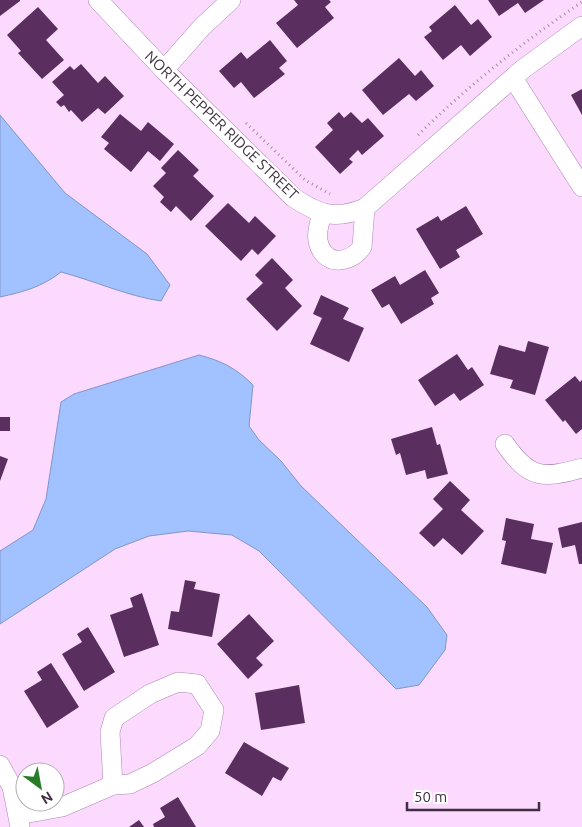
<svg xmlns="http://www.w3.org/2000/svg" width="582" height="827" viewBox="0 0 582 827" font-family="Ubuntu,sans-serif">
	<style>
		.water { fill: #a1c1ff; stroke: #8495c6 }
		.building { fill: #5a2e5f }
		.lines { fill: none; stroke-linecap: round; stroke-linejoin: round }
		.minor-casing { stroke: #af87b3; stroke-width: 20 }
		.path { stroke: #a78ca9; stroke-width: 3; stroke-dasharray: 1 4; stroke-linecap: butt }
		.minor { stroke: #fff; stroke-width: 19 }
		.labels { text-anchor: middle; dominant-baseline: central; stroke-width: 5; stroke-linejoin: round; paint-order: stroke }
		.street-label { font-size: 15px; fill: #402f42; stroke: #fff }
	</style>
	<rect width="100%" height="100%" fill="#fcd9ff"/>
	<!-- water -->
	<g class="water">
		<path d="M0,115L65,193L147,254L170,285L161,301C127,296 95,281 61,272C42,287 23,292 0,297Z"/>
		<path d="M199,355C222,361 236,368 253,385L249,426L259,440L281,461L301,486L427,607L447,635L445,650L419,685L396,689L259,551L232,535L188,531L149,536L115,549L0,624V551L33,530L46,499L61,402L74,394Z"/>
	</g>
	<!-- building -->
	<g class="building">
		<polygon points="0,0 20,0 20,1 0,16"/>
		<polygon points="294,0 329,0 331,2 325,7 334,18 297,48 276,23 298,5"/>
		<polygon points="488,0 544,0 525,13 518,3 499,16"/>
		<polygon points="455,5 471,25 478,19 492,37 470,56 461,45 443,60 424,37 432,31 429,27"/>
		<polygon points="38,7 58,29 46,40 64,60 42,79 18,53 21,51 7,35"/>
		<polygon points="270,40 287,61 279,68 285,74 254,98 241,82 234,88 219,71 241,52 247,59"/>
		<polygon points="399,58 415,76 421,70 434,86 416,101 409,94 383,115 362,90"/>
		<polygon points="81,64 98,83 105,76 124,96 105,114 98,108 82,122 71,110 69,112 64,105 61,107 56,102 64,95 52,82 70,66 74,70"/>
		<polygon points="582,89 582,115 571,95"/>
		<polygon points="339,112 344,118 351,112 362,123 368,118 384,136 362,155 358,150 349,159 353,162 340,174 315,147 333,130 327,123"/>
		<polygon points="120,114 141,131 148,122 174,144 160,161 148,151 131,172 104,149 109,143 101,137"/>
		<polygon points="178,150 199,170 193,176 214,196 191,221 176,206 171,212 160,202 164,197 153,186 166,173 161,168"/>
		<polygon points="228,203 249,223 255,216 276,236 258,255 252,249 241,261 205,226"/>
		<polygon points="466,206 483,234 456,250 460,257 440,269 416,229 438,216 441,221"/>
		<polygon points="272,258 293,280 285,288 302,306 277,331 246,299 263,283 255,275"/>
		<polygon points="425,270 439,293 431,298 434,304 401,324 389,304 382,308 371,290 395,276 400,285"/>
		<polygon points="321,295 349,308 343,319 364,328 349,362 310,344 322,318 313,314"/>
		<polygon points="528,341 549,347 535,395 510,388 513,380 490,374 499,345 525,352"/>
		<polygon points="457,354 468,370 472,367 484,385 460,401 454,393 435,406 418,380"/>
		<polygon points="575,376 580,382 582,380 582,429 576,434 565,420 563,422 545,400"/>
		<rect x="0" y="417" width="10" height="14"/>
		<polygon points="432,427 437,445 440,444 448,474 427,479 425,470 406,475 400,453 396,455 391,439"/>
		<polygon points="0,456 8,459 0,481"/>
		<polygon points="450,481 470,500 461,510 484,531 462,555 443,538 434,547 419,533 443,509 433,499"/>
		<polygon points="506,518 534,524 531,539 553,543 546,574 501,564 506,541 502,540"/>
		<polygon points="582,522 582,564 579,564 575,545 562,548 558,528"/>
		<polygon points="185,580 196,582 194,589 220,594 212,637 168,629 171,611 179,612"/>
		<polygon points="142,593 159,645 124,657 110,615 133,607 130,598"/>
		<polygon points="249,614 274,641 256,658 263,665 248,679 217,644"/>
		<polygon points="88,627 115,672 84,691 62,654 82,642 77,634"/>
		<polygon points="51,663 79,707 47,728 24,691 42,680 37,672"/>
		<polygon points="299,685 305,723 261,730 255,693"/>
		<polygon points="244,742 289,768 281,781 273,777 262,796 225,773"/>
		<polygon points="178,797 196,827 154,827 153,824 165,817 160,808"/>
		<polygon points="139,820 144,827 129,827"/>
	</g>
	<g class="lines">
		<!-- minor casing -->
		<g class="minor-casing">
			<g id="minor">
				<path d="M98,0L164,70L294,198C320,215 335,220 365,208L523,69L582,26"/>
				<polyline points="164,70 202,27 231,0"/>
				<polyline points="513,78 582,187"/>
				<path d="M322,213C320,222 316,232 318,241C323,266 349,265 362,247L365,208"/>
				<path d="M505,444C529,479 543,479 582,468"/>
				<polygon points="178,682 197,684 214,710 210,731 197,746 153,773 130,784 113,785 110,732 114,718 150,694"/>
				<polyline points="0,765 12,787 20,827"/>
				<polyline points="18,815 62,807 113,785"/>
			</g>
		</g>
		<!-- path -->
		<g class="path">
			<polyline points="246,123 305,180 330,194"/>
			<path d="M418,135C469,85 523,42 582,2"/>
		</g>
		<!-- minor -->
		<use href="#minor" class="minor"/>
	</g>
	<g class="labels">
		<!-- street labels -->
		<g class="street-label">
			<text transform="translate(222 125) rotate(44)">NORTH PEPPER RIDGE STREET</text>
		</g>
	</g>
	<!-- north arrow -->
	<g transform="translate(40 787) rotate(148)"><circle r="24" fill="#ffffff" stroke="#b3acb3"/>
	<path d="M0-4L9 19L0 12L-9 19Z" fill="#287c28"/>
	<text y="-8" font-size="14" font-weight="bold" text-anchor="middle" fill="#402f42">N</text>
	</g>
	<!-- scale -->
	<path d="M407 802v8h132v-8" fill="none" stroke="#402f42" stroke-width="2.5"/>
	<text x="414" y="802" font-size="15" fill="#402f42" stroke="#ffffff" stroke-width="4" paint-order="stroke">50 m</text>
</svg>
